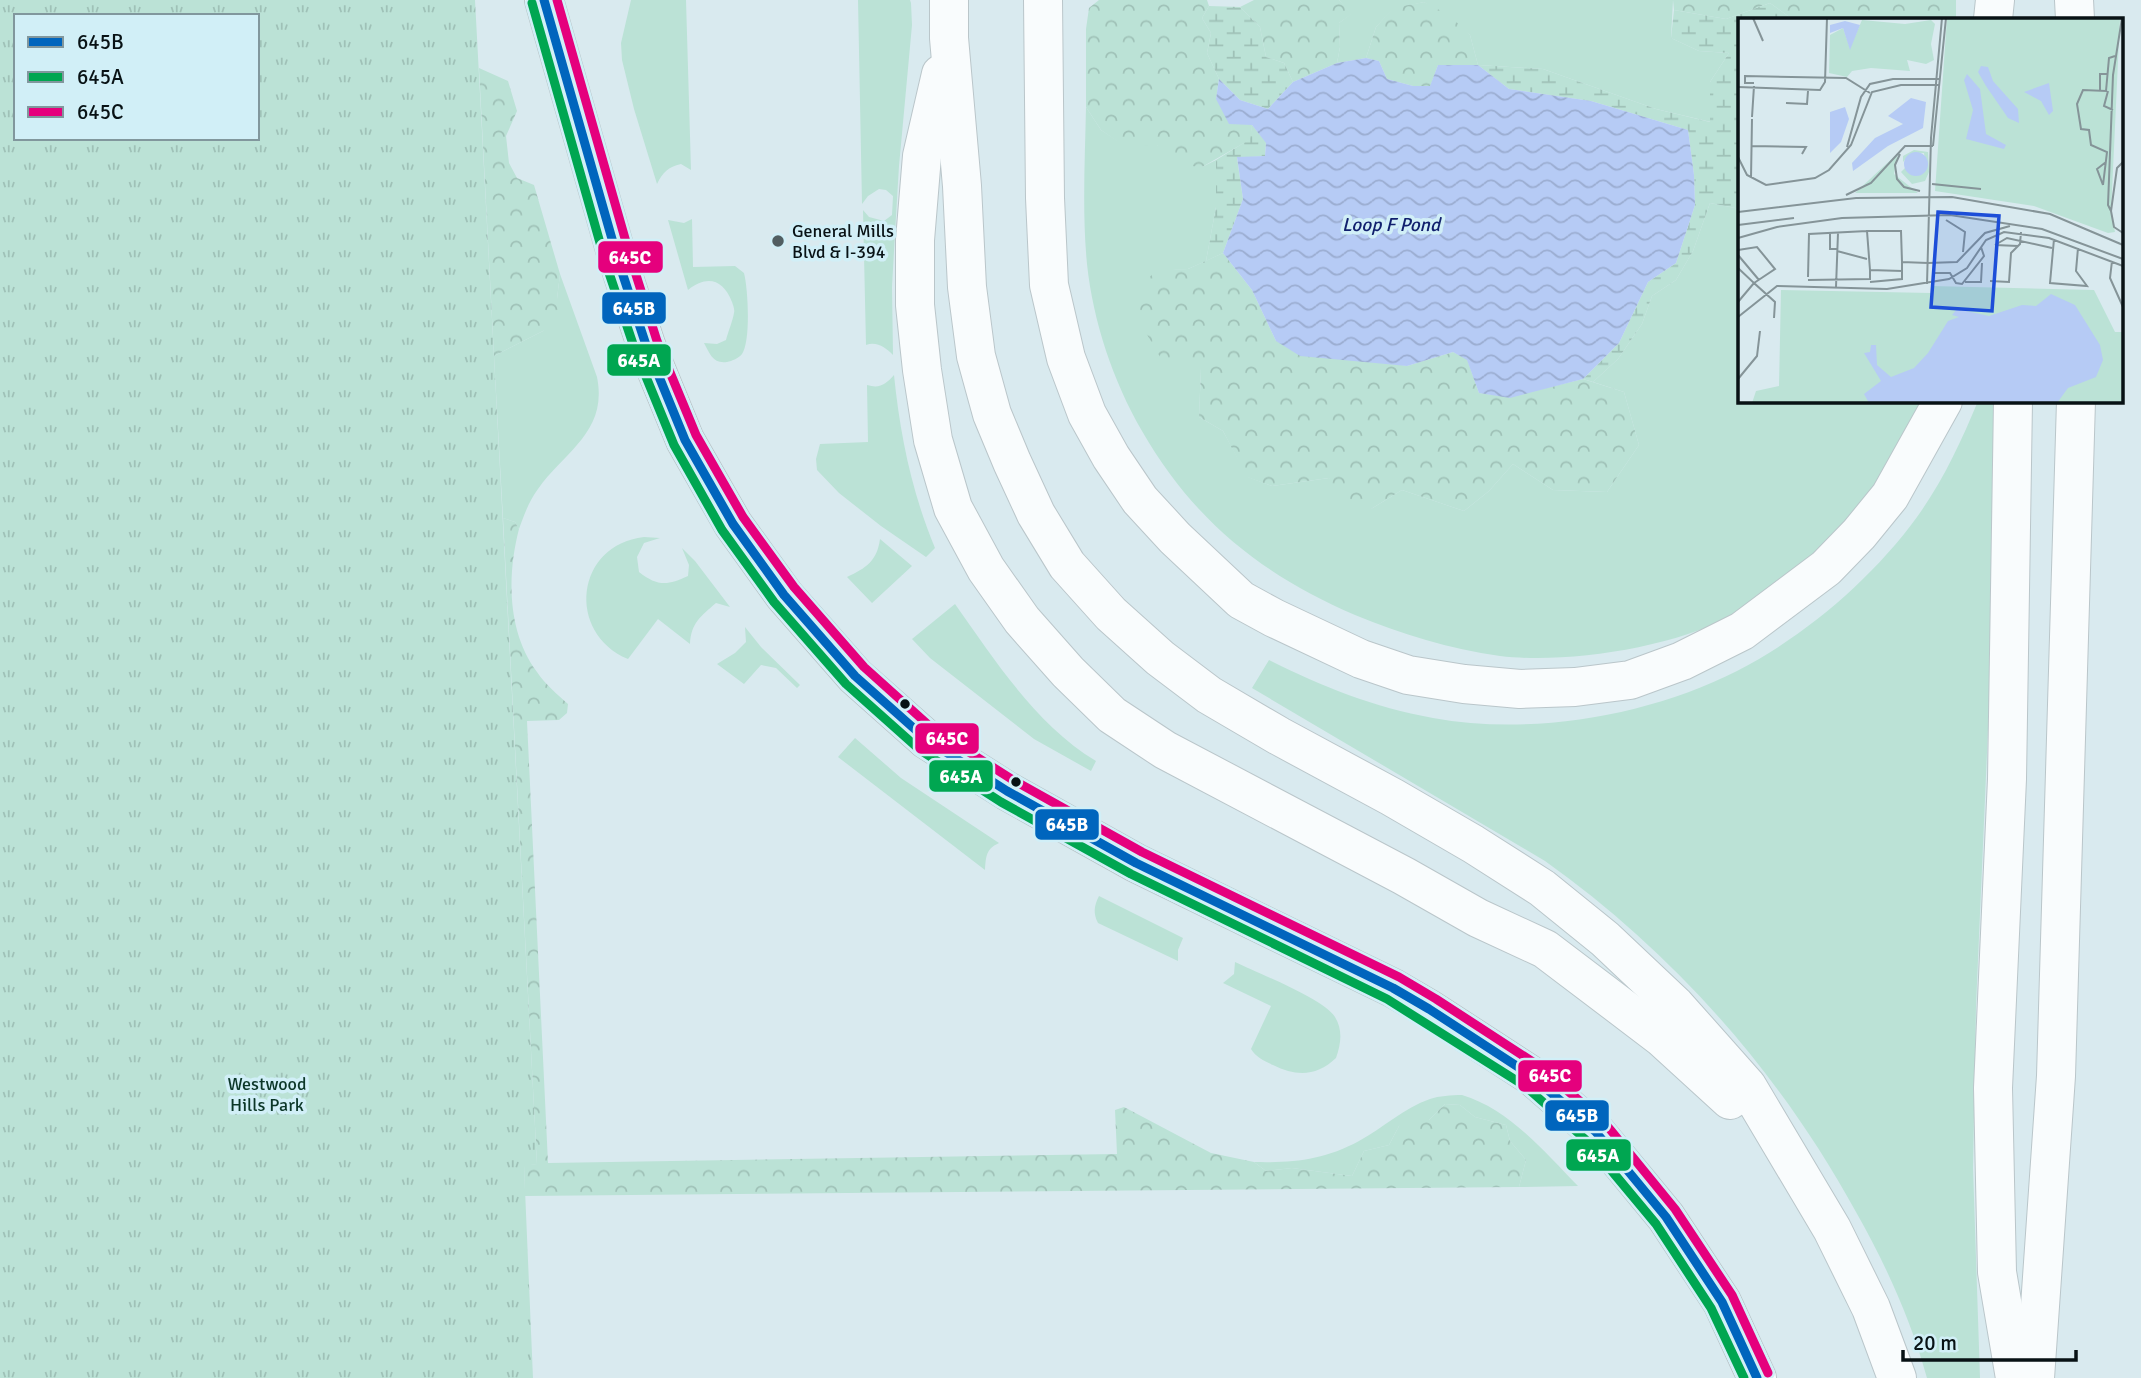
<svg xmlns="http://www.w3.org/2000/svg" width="2141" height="1378" viewBox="0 0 2141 1378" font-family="Signika,sans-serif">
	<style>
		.green { fill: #bbe2d6 }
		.forest { fill: url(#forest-crowns) }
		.wetland { fill: url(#wetland-marsh) }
		.park { fill: url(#park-tufts); fill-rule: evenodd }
		.water { fill: url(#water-waves) }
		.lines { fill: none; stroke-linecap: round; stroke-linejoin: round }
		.tertiary-casing { stroke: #bac6ca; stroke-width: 40 }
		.motorway-casing { stroke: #bac6ca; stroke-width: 40 }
		.tertiary { stroke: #f9fcfd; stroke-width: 38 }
		.motorway { stroke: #f9fcfd; stroke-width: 38 }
		.bus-1-casing { stroke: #d1eff7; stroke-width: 14 }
		.bus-2-casing { stroke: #d1eff7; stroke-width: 14 }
		.bus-3-casing { stroke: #d1eff7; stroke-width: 14 }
		.bus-1 { stroke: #0065bd; stroke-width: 9 }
		.bus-2 { stroke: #00a651; stroke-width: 9 }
		.bus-3 { stroke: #e5007d; stroke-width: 9 }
		.poi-dot { fill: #515e61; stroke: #d1eff7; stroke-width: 2.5 }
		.bus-dot { fill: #081215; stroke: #d1eff7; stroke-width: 2.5 }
		.labels { text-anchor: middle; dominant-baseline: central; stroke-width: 7; stroke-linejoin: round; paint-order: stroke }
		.poi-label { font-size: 18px; fill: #081215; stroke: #d1eff7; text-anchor: start }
		.park-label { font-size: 18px; fill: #0b3627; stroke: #d1eff7 }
		.water-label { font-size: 19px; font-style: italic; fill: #11206e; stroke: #d1eff7 }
		.inset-road { fill: none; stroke: #859498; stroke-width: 2 }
		.view { fill: #1d4ed8; fill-opacity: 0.15; stroke: #1d4ed8; stroke-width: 3.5 }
		.inset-edge { fill: none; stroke: #081215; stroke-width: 3.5 }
		.line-badge { stroke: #d1eff7; stroke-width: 2.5 }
		.badge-label { font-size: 19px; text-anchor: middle; font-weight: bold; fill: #fff }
	</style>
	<defs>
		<pattern id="forest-crowns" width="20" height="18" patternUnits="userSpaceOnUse" patternTransform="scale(1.75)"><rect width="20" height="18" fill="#bbe2d6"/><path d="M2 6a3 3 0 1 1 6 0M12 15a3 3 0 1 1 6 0" fill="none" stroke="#9fc1b7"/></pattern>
		<pattern id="wetland-marsh" width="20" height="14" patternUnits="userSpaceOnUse" patternTransform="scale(1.75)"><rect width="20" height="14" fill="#bbe2d6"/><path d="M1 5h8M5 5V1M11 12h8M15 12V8" fill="none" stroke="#9fc1b7"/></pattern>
		<pattern id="park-tufts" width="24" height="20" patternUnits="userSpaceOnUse" patternTransform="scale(1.75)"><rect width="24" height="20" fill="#bbe2d6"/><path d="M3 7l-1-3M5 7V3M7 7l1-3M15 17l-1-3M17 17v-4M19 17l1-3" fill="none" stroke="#9fc1b7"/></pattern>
		<pattern id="water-waves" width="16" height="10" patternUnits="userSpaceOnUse" patternTransform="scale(1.75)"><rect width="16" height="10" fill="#b6cbf5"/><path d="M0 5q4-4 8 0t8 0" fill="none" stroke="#9badd1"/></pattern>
	</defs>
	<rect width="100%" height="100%" fill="#d9eaef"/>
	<!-- green -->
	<g class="green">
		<path d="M631,0H686L691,170L681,164C668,167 663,172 657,184L634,109L622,60L621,43Z"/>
		<path d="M858,0H910L911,3L912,25L899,166L895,233L892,287L893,355C886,348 877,341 866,345L863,210L869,217L884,221L892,215L893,196L886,190L879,189L868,196L862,204Z"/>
		<polygon points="1339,0 1673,0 1671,38 1699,51 1729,53 1710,82 1711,122 1656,109 1543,69 1478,65 1470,35 1424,2 1393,9 1376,27 1366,58 1337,63 1340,47 1339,23 1351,14"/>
		<path d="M1086,107L1101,130L1124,145H1157L1202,167L1216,160V207L1206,261L1188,269L1156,271L1201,368L1199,417L1223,431L1248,477L1272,486L1329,478L1371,509L1402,490L1464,511L1489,491L1513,464L1553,490L1607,492L1639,445L1624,392L1593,382L1618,359L1642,324L1652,296L1676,280L1693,251L1710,203L1740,209V401H1921C1915,415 1907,428 1900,442C1892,457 1885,474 1875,487C1855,515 1830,543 1805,565C1792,576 1776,585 1762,595C1751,602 1740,610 1729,617C1670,648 1566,664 1500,656C1449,649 1402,634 1355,615C1262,575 1193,520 1142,431C1113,381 1093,321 1087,264C1082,212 1085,159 1086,107Z"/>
		<path d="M692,219L693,267L735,266L744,273C748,288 751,341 742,354C739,358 732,361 727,362C713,364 710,354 704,343L717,344L726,340C728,332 733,320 734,313C735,310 733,305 732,302C723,279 707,275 688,290L668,220L684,223Z"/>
		<path d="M560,274L597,377C608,432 565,451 538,489C529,501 524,515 519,529L515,522L503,518L494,356L543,331L557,299Z"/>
		<path d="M894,375C900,435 912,493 935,548L926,557L881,526L839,493L817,470L816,459L820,444L868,442L867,385C880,389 886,384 894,375Z"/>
		<path d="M1978,401H1994L1990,683L1976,1006L1973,1168L1980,1378H1927C1911,1320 1886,1265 1856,1212C1780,1073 1674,953 1545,861L1252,688L1269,660C1323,687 1373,707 1433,718C1532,736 1648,716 1737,671C1805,636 1872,579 1917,517C1943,481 1961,442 1978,401Z"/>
		<path d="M644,537L660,538L644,543L637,557L639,572C657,586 667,586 688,576L689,565L682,548L695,561L730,607L716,603C701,616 691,623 690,644L658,619L628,659C566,633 575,545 644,537Z"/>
		<path d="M880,539L912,566L872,603L847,577C866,568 877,561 880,539Z"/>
		<path d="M955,604C995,660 1035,724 1096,761L1091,771L1034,739L930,658L912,639Z"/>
		<polygon points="745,627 761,647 800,685 797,688 776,668 761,665 744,684 717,664 735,653 746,642"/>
		<path d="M855,738L901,778L999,843C986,849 986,856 985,870L838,757Z"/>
		<path d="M1099,896L1183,938L1178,950V961L1098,923C1093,913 1094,906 1099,896Z"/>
		<path d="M1235,962C1257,973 1323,998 1335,1017C1343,1030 1341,1044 1336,1058C1317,1076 1297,1077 1273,1065C1264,1061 1256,1057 1251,1049L1271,1006L1223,983L1234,974Z"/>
		<path d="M1462,1095C1509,1109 1545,1152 1578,1186L1519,1187L1526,1160L1510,1141L1506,1125L1475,1117L1460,1105L1445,1104L1429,1120L1399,1126L1389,1145L1364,1151L1352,1176L1292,1168L1266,1171L1254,1162C1293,1163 1324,1160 1359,1141C1383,1128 1404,1108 1430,1099C1439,1096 1451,1095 1462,1095Z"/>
	</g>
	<!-- forest -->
	<g class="forest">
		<polygon points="1099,0 1207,0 1209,6 1202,18 1211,33 1207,53 1219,79 1216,99 1252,125 1251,139 1202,167 1171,164 1157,145 1124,146 1101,130 1086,107 1086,29 1089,8"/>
		<polygon points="1254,0 1339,0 1352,14 1339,23 1340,47 1337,63 1293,82 1284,63 1266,57 1260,27 1240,7"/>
		<polygon points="1673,0 1956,0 1956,19 1792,19 1770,3 1726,19 1674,10"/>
		<polygon points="1424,2 1449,15 1470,35 1478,65 1438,65 1430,87 1413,86 1387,79 1379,61 1366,58 1376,27 1393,8"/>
		<polygon points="479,68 508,81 517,111 506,136 509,163 517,178 534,185 560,274 557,299 562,309 543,331 494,356"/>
		<polygon points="1223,253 1252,290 1276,341 1407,366 1453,352 1467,359 1479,393 1509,397 1583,379 1624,392 1639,445 1607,492 1553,490 1513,464 1489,491 1464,511 1402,490 1371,509 1342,505 1329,478 1272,486 1247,477 1223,431 1199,417 1201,368 1163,362 1139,321 1139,289 1156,270 1188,269"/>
		<path d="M503,518L515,522L519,529C507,575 507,632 537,672C545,684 557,694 568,704L567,713L559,720L527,721L548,1163L1117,1154L1115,1110L1124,1107L1211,1153L1254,1162L1266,1171L1292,1168L1352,1176L1364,1151L1389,1145L1399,1126L1411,1117L1429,1120L1445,1104L1460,1105L1475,1117L1506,1125L1510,1141L1526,1160L1519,1187L525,1196L524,1165L537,1164Z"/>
	</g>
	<!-- wetland -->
	<g class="wetland">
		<polygon points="1770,3 1792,19 1740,19 1740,209 1710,203 1693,251 1676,280 1652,296 1642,324 1618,359 1593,382 1583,379 1619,343 1648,282 1676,263 1695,205 1694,175 1688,130 1591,101 1509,89 1478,65 1543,69 1656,109 1710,122 1710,82 1729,53 1699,51 1671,38 1674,10 1726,19"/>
		<polygon points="1209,6 1240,7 1260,27 1266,57 1284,63 1293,82 1268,109 1240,100 1219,79 1207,53 1211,33 1202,18"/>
		<polygon points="1252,125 1266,142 1265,156 1237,158 1243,199 1223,253 1206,261 1216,207 1216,160 1250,139"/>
	</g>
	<!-- park -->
	<path class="park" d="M0,0H475L537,1164L524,1166L533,1378H0ZM16,16H257V138H16Z"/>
	<!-- water -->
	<polygon class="water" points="1366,58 1379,61 1387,79 1413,86 1430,86 1438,65 1478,65 1509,89 1591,101 1688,130 1694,175 1695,205 1676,263 1648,282 1619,343 1583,379 1510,398 1479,393 1467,360 1453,352 1407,366 1300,356 1276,341 1252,290 1223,253 1243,199 1237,157 1265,156 1266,143 1252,125 1229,124 1216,99 1219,79 1240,100 1268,109 1293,82 1337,63"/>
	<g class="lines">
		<!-- tertiary casing -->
		<g class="tertiary-casing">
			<polyline id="tertiary" points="544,0 618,260 646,345 685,440 733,524 784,595 855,676 927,740 1007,791 1136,863 1393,988 1429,1009 1532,1076 1595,1131 1666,1217 1722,1302 1757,1378"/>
		</g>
		<!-- motorway casing -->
		<g class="motorway-casing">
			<g id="motorway">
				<polyline points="949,0 949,38 962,186 967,287 976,356 992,414 1012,462 1036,514 1067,565 1111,614 1160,658 1209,695 1279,736 1392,797 1473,844 1542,888 1605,939 1675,1005 1747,1086 1832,1229 1871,1308 1897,1378"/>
				<polyline points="1043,0 1045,198 1049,285 1066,358 1087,414 1111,457 1140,500 1175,538 1241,600 1274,618 1361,659 1408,675 1464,684 1520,689 1575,687 1630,680 1682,661 1742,631 1826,568 1859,534 1890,496 1943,401"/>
				<polyline points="2074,0 2075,19"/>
				<polyline points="1993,19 1995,0"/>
				<polyline points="941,74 922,156 915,240 915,305 922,370 933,440 953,508 986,569 1022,620 1068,672 1112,715 1165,750 1404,876 1478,918 1545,949 1661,1037 1730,1100"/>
				<polyline points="2013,401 2007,779 1993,1088 1997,1272 2015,1378"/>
				<polyline points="2035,1378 2056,1076 2076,401"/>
			</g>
		</g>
		<!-- tertiary -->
		<use href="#tertiary" class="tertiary"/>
		<!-- motorway -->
		<use href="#motorway" class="motorway"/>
		<!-- bus-1 casing -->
		<g class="bus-1-casing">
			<polyline id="bus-1" points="544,0 618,260 646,345 685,440 733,524 784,595 855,676 927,740 1007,791 1136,863 1393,988 1429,1009 1532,1076 1595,1131 1666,1217 1722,1302 1757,1378"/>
		</g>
		<!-- bus-2 casing -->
		<g class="bus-2-casing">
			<polyline id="bus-2" points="532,3 606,264 635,350 674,445 722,530 774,602 846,684 920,750 1001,802 1131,874 1387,999 1525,1086 1586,1140 1656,1224 1711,1308 1744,1378"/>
		</g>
		<!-- bus-3 casing -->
		<g class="bus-3-casing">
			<polyline id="bus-3" points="557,0 630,256 657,341 696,435 743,517 794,587 864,667 934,730 1013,780 1142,852 1399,977 1436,999 1539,1066 1604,1122 1675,1209 1732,1295 1768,1373"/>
		</g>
		<!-- bus-1 -->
		<use href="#bus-1" class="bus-1"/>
		<!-- bus-2 -->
		<use href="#bus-2" class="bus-2"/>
		<!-- bus-3 -->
		<use href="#bus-3" class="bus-3"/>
	</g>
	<!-- markers -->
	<circle class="poi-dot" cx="778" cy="241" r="7"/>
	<g class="bus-dot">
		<circle cx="905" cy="704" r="6"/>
		<circle cx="1016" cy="782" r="6"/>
	</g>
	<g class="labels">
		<!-- poi labels -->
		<g class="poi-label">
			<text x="792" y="231">General Mills<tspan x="792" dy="21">Blvd &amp; I-394</tspan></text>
		</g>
		<!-- park labels -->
		<g class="park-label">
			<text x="267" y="1084">Westwood<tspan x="267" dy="21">Hills Park</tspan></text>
		</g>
		<!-- water labels -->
		<g class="water-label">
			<text x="1391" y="225">Loop F Pond</text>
		</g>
	</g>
	<!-- overview -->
	<g transform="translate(1738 18)">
		<rect width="385" height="385" fill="#d9eaef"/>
		<path d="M209,0H382L373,195L377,214L370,215L296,188L197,173ZM160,135L156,156L180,175H117Z" fill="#bbe2d6"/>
		<path d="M124,2L167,6L193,2L197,6L193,26L196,42L188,46L169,42L172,53L133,50L114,53L109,59L91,55L92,17L105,10L112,30ZM176,132L190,134L191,154L187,163L174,166L163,154L167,150L183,156L188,151L186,135L172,136L165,144V138Z" fill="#bbe2d6"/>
		<path d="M193,268L356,272L377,314H385V385H14L18,373L41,368L43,272L193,275Z" fill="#bbe2d6"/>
		<path d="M107,3L122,7L112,32L105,10L92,15V7ZM243,48L250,49L255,63L280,91L281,105L270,100L248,68L240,54ZM229,56L242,71L248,116L268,127L266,131L228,121L235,92L226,62ZM311,65L315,93L311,97L303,83L286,74ZM173,80L188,84L185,110L150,128L115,153L114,145L137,120L165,106L150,98ZM107,89L111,101L103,124L92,135V94ZM166 146a12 12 0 1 1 24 0a12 12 0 1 1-24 0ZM313,276L337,287L362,327L365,342L358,359L330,370L319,385H131L126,376L143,363L126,335L132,334L133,327H138L139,347L153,359L176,350L190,335L210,303L221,299L214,297L219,291L251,298L284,287L298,288Z" fill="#b6cbf5"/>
		<path class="inset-road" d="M15,0L25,23M16,65H7V58L108,60L132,75M0,69L82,72L87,64L89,0M362,72V56H369M370,73L366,88L375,92M48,85L69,86L70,73M14,99L16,68M13,128L68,129L64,136M195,128L208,0M109,129L123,79L132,66L155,61H202M162,136L157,147L159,161L166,169L182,173M0,139L9,157L28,167L77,160L91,152L113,127L134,74L163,67H202M385,144L379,150L373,193L376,209L385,215M13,160L14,101M194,166L243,171M365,167L369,134L353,127L351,112L343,111L339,86L345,72L368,73L371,40L377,38M365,167L359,151L368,144M108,177L133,165L167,128H195M373,193L370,187L375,57L384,0M0,194L118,180L214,179L312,196L385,227M208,202L227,214L225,234M0,207L56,200M92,216V231H99M0,220L39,209L104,200L212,197L304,211L385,241M316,221L312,265L349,268L338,253L340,230M257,227L269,220L314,230M257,227L280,228M0,232L19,229L37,251L16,265L37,284L36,300M99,233L129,241M0,237L21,262M374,243L372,260L385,289M164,244L163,213H129L132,252L164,253V244L190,245M190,245L219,244L247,215L272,208M0,250L16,265L0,284M195,255H212L218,265L224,266L246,238L243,229M70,259L71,216L129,213M70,262L132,261V252M252,263L271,264L273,235L282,226L283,214M132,264L164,261V253M227,264H243L244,245M189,266L193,120L204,0M98,269L100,215M0,299L39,268L149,271L211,261L229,250L248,222L266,214L311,220L385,248M0,361L19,338L22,313"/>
		<path class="view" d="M200,194L261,198L254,293L193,289Z"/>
		<rect width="385" height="385" class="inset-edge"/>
	</g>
	<g class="line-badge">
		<rect x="597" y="240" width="67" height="34" rx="7" fill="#e5007d"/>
		<rect x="601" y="291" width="66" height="34" rx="7" fill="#0065bd"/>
		<rect x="606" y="343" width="66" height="34" rx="7" fill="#00a651"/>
		<rect x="914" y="722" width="66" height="33" rx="7" fill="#e5007d"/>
		<rect x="928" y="759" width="66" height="34" rx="7" fill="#00a651"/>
		<rect x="1034" y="808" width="66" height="33" rx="7" fill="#0065bd"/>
		<rect x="1517" y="1059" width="66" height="34" rx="7" fill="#e5007d"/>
		<rect x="1544" y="1099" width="66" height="33" rx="7" fill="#0065bd"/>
		<rect x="1565" y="1138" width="67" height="34" rx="7" fill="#00a651"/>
	</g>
	<g class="badge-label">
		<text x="630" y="264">645C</text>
		<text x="634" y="315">645B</text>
		<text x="639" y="367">645A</text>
		<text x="947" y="745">645C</text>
		<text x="961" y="783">645A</text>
		<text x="1067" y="831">645B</text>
		<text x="1550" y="1082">645C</text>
		<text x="1577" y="1122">645B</text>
		<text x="1598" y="1162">645A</text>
	</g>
	<!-- legend -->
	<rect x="14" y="14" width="245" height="126" fill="#d1eff7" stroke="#81979d" stroke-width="2"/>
	<rect x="28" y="37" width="35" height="10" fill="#0065bd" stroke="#81979d" stroke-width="2"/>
	<text x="77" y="49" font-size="21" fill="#081215">645B</text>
	<rect x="28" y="72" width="35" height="10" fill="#00a651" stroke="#81979d" stroke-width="2"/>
	<text x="77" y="84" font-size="21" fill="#081215">645A</text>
	<rect x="28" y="107" width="35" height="10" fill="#e5007d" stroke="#81979d" stroke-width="2"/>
	<text x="77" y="119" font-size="21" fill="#081215">645C</text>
	<!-- scale -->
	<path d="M1903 1350v10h173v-10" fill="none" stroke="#081215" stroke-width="3.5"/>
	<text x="1913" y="1350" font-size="21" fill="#081215" stroke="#d1eff7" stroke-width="5" paint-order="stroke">20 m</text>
</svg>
